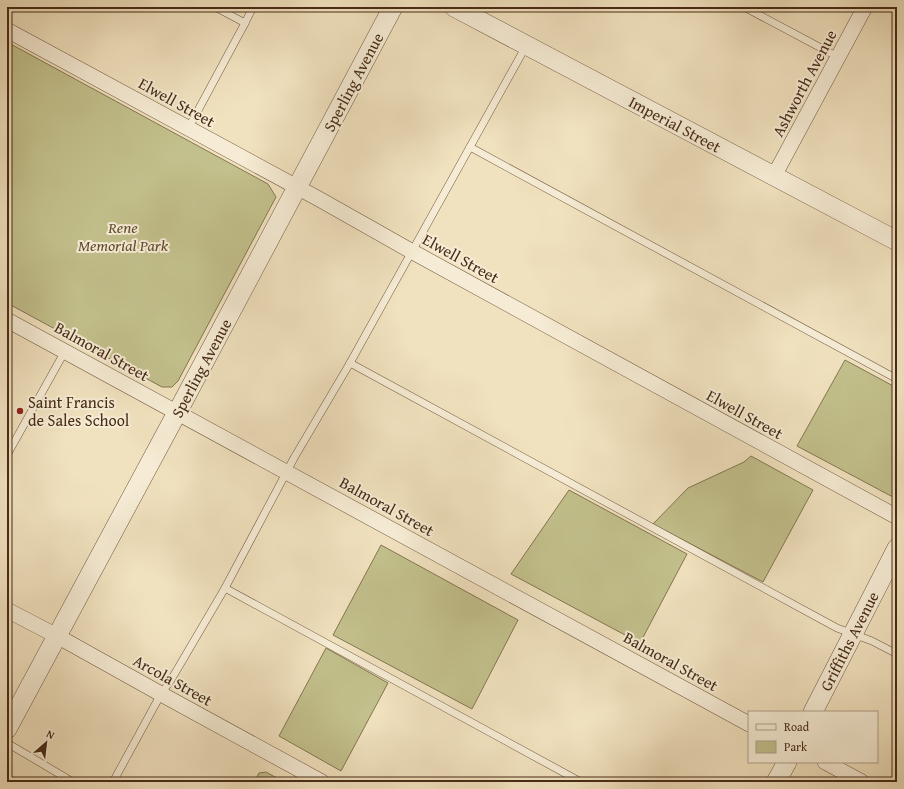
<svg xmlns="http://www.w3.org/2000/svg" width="904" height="789" viewBox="0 0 904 789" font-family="'Gentium Book Plus',serif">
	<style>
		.green { fill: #c2c08c; stroke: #847651 }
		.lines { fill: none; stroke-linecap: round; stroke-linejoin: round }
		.service-casing { stroke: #725940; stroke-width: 8 }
		.minor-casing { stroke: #725940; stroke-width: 16 }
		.tertiary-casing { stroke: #725940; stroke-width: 20 }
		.service { stroke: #f6ecd5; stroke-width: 7 }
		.minor { stroke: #f6ecd5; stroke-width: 15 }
		.tertiary { stroke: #f6ecd5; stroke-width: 19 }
		.poi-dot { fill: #8f2418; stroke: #f6ecd5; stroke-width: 1.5 }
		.labels { text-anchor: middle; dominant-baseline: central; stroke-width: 4; stroke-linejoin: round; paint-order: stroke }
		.street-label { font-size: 16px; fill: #472b16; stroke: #f6ecd5 }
		.park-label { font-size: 16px; font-style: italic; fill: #60492e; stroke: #f6ecd5 }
		.poi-label { font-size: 16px; fill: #472b16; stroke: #f6ecd5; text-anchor: start }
	</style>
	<rect width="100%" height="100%" fill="#f1e2bf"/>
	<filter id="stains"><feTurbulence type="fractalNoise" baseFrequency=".005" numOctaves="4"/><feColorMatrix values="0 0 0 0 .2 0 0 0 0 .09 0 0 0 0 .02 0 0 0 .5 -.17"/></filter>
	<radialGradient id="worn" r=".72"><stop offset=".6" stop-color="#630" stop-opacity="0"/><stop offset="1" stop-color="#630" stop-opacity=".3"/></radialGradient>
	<!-- green -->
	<g class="green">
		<polygon points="7,42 268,184 276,197 178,381 172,387 162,387 7,303"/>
		<polygon points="845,360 897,388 897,496 891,496 797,446"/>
		<polygon points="751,456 813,490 763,582 653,524 688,488 744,462"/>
		<polygon points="569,490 687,554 640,643 511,574"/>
		<polygon points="381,545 518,620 472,709 333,635"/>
		<polygon points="326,648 388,683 341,771 279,736"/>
		<polygon points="266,772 284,782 254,782 259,773"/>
	</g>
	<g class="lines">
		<!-- service casing -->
		<g class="service-casing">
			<g id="service">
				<polyline points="215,7 245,23 253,7"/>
				<polyline points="744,7 838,57"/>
				<polyline points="188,129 245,23"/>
				<polyline points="470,147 897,379"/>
				<polyline points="350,363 837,628 872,641 897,654"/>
				<polyline points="7,455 65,351"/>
				<polyline points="225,588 581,782"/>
				<polyline points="7,743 73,782"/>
				<polyline points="113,782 161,694 171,680 225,588 294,458 350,363 526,46"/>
			</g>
		</g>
		<!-- minor casing -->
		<g class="minor-casing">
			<g id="minor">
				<polyline points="7,30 319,199 411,251 897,517"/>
				<polyline points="774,176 865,7"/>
				<polyline points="7,320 749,724"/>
				<polyline points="7,610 57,636 161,694 322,782"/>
				<polyline points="825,762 862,782"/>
			</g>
		</g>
		<!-- tertiary casing -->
		<g class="tertiary-casing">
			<g id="tertiary">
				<polyline points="454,7 897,241"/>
				<polyline points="813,712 897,548"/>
				<polyline points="7,729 186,396 393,7"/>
				<polyline points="776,782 787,762"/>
			</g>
		</g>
		<!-- service -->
		<use href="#service" class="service"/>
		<!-- minor -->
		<use href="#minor" class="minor"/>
		<!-- tertiary -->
		<use href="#tertiary" class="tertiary"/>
	</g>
	<!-- markers -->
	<circle class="poi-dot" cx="20" cy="411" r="4"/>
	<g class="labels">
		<!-- street labels -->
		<g class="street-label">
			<text transform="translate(353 82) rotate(-62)">Sperling Avenue</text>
			<text transform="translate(804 83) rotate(-62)">Ashworth Avenue</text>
			<text transform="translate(177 102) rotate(29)">Elwell Street</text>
			<text transform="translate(675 124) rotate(28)">Imperial Street</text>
			<text transform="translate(461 258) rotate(29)">Elwell Street</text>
			<text transform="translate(102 351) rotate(29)">Balmoral Street</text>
			<text transform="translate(201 368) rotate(-62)">Sperling Avenue</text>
			<text transform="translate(745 414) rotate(29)">Elwell Street</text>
			<text transform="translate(387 506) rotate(29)">Balmoral Street</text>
			<text transform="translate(849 641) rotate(-63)">Griffiths Avenue</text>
			<text transform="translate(671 661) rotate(29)">Balmoral Street</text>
			<text transform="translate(173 680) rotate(29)">Arcola Street</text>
		</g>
		<!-- park labels -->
		<g class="park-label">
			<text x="123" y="227">Rene<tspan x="123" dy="18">Memorial Park</tspan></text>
		</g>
		<!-- poi labels -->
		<g class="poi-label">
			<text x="28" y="402">Saint Francis<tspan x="28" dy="18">de Sales School</tspan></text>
		</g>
	</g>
	<!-- margin -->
	<rect width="904" height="789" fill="none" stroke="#f1e2bf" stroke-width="24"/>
	<rect x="8" y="8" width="888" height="773" fill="none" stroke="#472b16" stroke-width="2"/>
	<rect x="12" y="12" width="880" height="765" fill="none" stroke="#472b16"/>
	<!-- legend -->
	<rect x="748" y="711" width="130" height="52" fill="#f6ecd5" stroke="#b09f89"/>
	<rect x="756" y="724" width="20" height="6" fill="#f6ecd5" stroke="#b09f89"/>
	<text x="784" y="731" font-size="12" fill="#472b16">Road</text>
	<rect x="756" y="741" width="20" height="12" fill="#c2c08c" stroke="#b09f89"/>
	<text x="784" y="751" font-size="12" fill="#472b16">Park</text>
	<!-- north arrow -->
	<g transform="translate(46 743) rotate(28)" stroke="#f6ecd5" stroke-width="3" paint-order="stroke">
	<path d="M0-3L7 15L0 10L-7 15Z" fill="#472b16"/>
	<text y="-6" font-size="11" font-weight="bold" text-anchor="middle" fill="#472b16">N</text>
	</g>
	<rect width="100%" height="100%" filter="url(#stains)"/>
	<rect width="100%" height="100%" fill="url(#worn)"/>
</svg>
